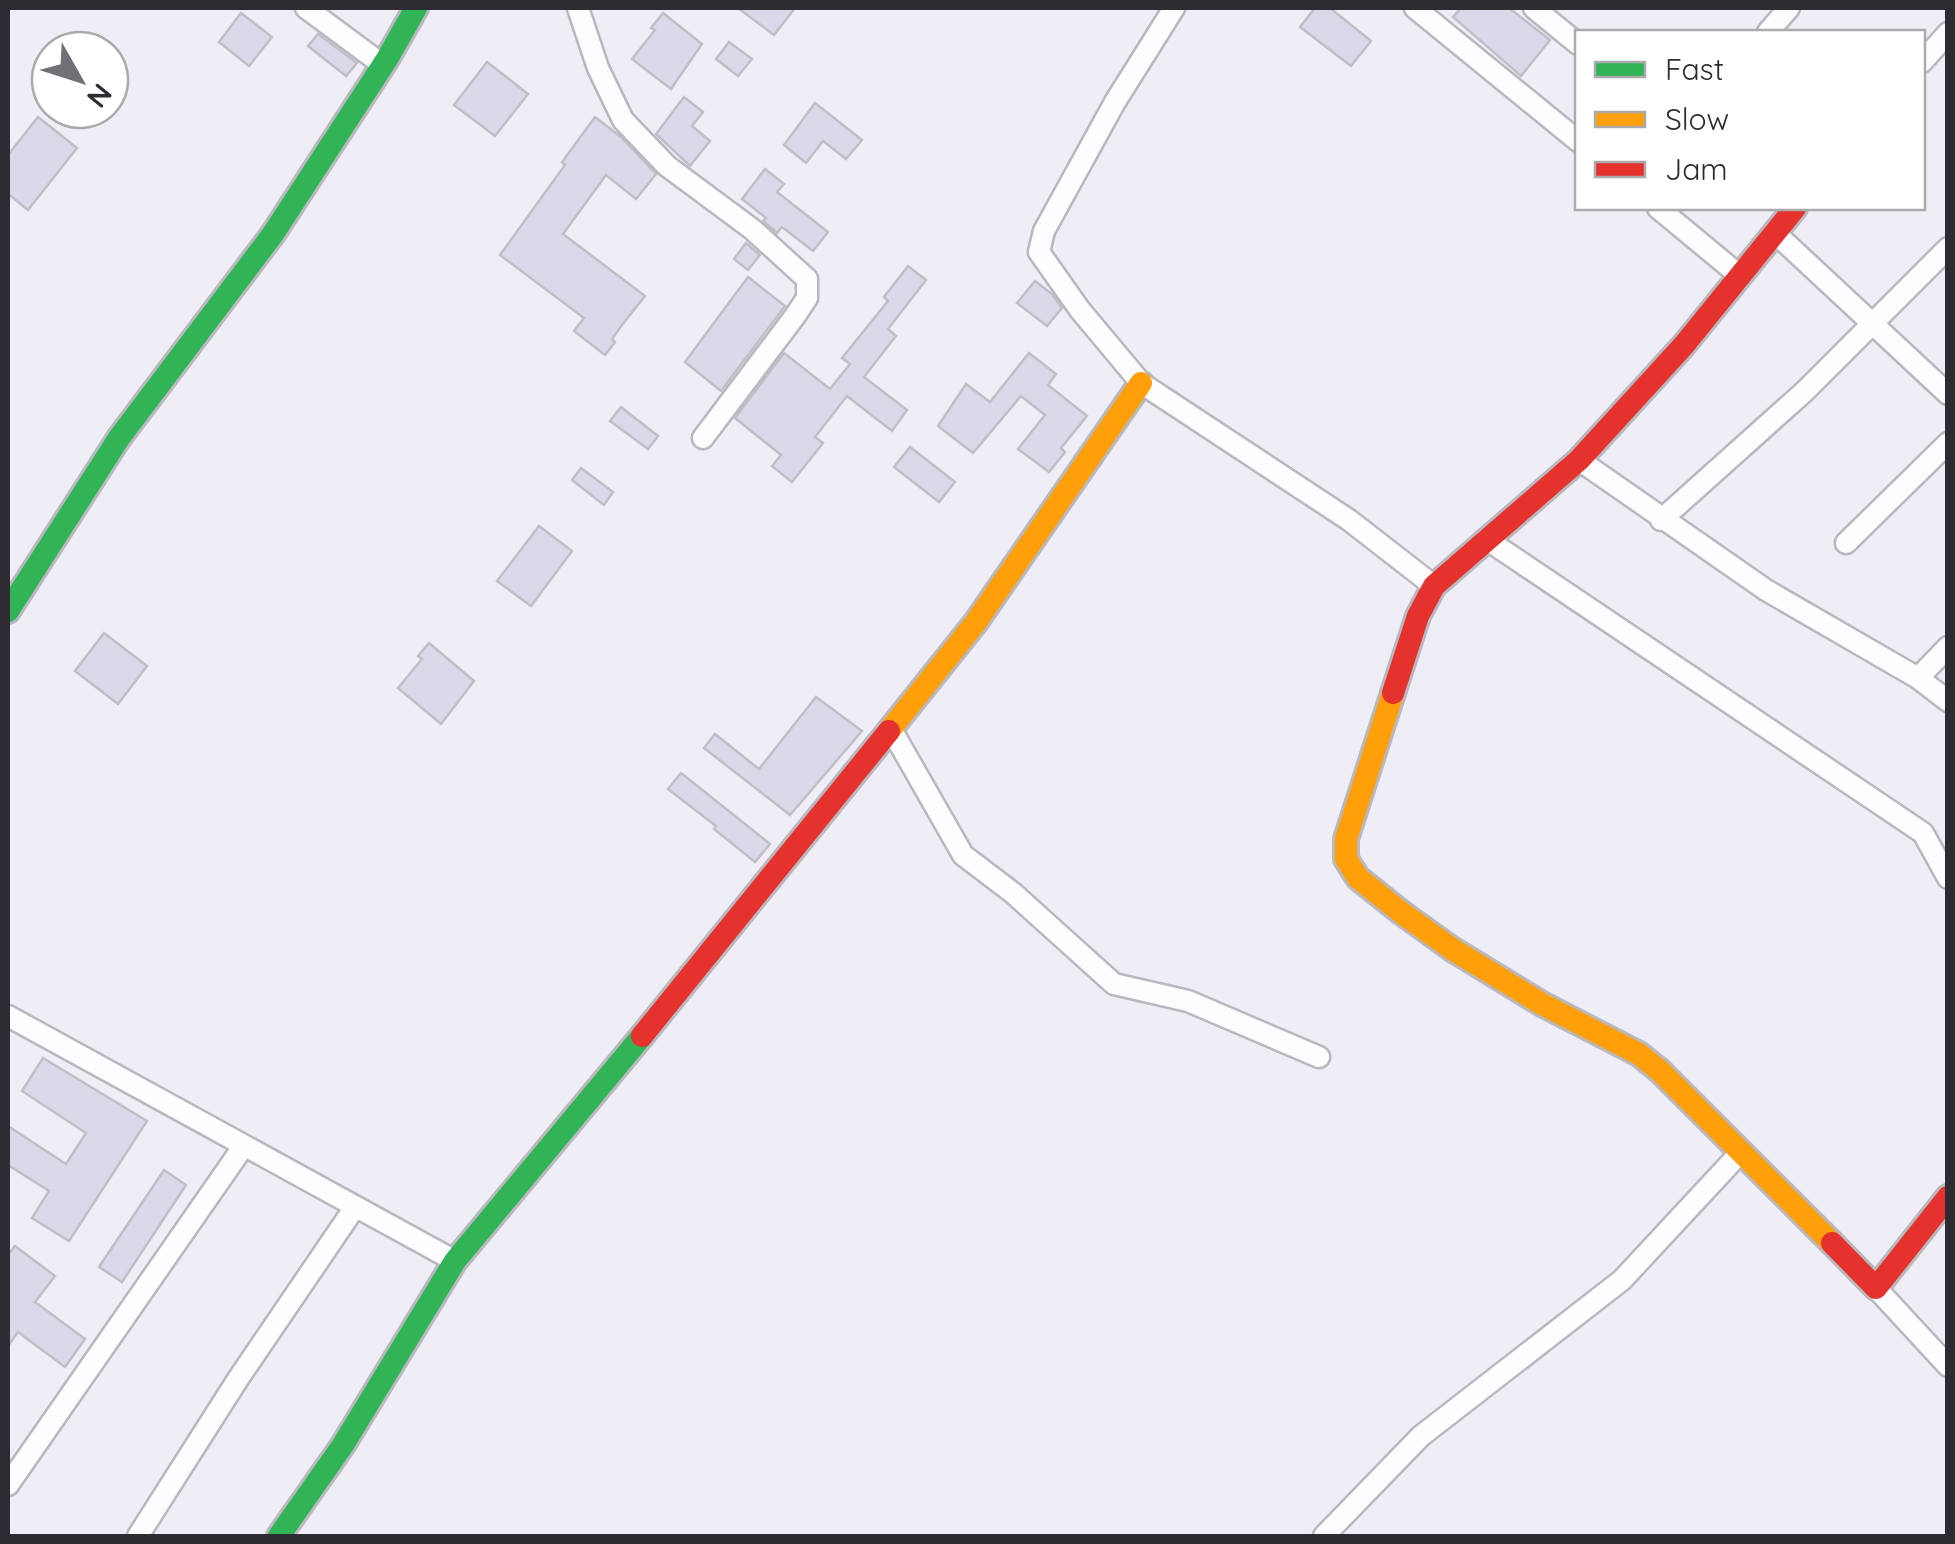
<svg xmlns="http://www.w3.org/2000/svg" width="1955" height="1544" viewBox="0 0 1955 1544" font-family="Quicksand,sans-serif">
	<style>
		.building { fill: #dbd8e9; stroke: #c1bfc6; stroke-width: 2.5 }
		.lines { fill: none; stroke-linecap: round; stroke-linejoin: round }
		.street-casing { stroke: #b9b8be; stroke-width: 25 }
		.fast-casing { stroke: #b9b8be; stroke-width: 28 }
		.slow-casing { stroke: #b9b8be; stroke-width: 28 }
		.jam-casing { stroke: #b9b8be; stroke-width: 28 }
		.street { stroke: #fdfcfe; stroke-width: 20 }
		.fast { stroke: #30b455; stroke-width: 22 }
		.slow { stroke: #ff9f0a; stroke-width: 22 }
		.jam { stroke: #e5322d; stroke-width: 22 }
	</style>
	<rect width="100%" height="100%" fill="#efedf6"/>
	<!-- building -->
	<g class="building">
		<polygon points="738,8 795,8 774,35"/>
		<polygon points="1315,8 1330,8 1371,41 1351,66 1300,27"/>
		<polygon points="1461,8 1509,8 1550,40 1521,76 1453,17"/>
		<polygon points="241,13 272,37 249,66 219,42"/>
		<polygon points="663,13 702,44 671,89 632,59 655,30 651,28"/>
		<polygon points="318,34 357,63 346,76 308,46"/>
		<polygon points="729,42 752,59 738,76 716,59"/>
		<polygon points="487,62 528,94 495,136 454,105"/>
		<polygon points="684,97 703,112 692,126 710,141 690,166 656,134"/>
		<polygon points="815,103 862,140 846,159 823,141 806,163 784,145"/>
		<polygon points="38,117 77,148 28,210 8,194 8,155"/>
		<polygon points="595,117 621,137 656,174 636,199 606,175 563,234 645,296 622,325 612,339 615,342 605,355 574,331 584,318 500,255 565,165 562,162"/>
		<polygon points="765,169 784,184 777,192 828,232 813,251 782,227 777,233 763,221 766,218 742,199"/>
		<polygon points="746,243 760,255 748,270 734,259"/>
		<polygon points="908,266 926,280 888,329 896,336 864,377 907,410 892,431 847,396 815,437 823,443 792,482 772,466 781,455 735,418 784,353 830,389 850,364 842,358 888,301 884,297"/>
		<polygon points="748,277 785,306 721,391 685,362"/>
		<polygon points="1035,281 1052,294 1062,308 1047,326 1017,303"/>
		<polygon points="1029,353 1056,374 1048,385 1087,416 1061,448 1065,452 1049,472 1018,449 1045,415 1021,396 973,453 938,426 966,384 990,402"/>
		<polygon points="621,407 658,436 648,449 610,421"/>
		<polygon points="910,447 955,482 939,502 894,467"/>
		<polygon points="581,468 613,492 604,505 572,480"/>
		<polygon points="539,526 572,551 531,606 497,581"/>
		<polygon points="104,633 147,666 118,704 75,671"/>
		<polygon points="429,643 474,681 441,724 398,688 422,659 418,656"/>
		<polygon points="816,697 862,731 790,815 704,748 715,734 759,769"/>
		<polygon points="681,773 770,844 755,862 714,829 716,826 668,789"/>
		<polygon points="43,1058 147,1121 69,1241 32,1218 49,1191 8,1165 8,1126 66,1164 86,1133 22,1091"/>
		<polygon points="164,1170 186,1185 122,1282 99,1267"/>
		<polygon points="15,1246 55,1276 35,1302 85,1339 65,1367 18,1332 8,1346 8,1255"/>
	</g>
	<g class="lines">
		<!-- street casing -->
		<g class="street-casing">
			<g id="street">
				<polyline points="306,8 383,65"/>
				<polyline points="578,8 598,68 623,120 667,166 752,229 807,279 807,298 795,316 703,438"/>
				<polyline points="1174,8 1115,102 1044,231 1039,252 1080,310 1141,383 1349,520 1434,586"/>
				<polyline points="1415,8 1578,141"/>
				<polyline points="1534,8 1578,44"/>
				<polyline points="1768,32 1789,8"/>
				<polyline points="1922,62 1948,33"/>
				<polyline points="1658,208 1739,275"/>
				<polyline points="1774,232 1948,394"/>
				<polyline points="1579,460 1766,590 1918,678 1948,701"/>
				<polyline points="1661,520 1805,391 1948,248"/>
				<polyline points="1486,539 1923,833 1948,878"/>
				<polyline points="1846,543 1948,443"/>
				<polyline points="1918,678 1948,647"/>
				<polyline points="891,729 963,855 1013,893 1114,984 1188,1001 1319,1057"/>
				<polyline points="8,1016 455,1261"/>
				<polyline points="1876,1288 1948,1366"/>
				<polyline points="8,1485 243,1147"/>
				<polyline points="138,1536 238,1379 355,1207"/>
				<polyline points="1324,1536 1421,1436 1622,1280 1740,1153"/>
			</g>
		</g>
		<!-- fast casing -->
		<g class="fast-casing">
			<g id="fast">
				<polyline points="8,611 119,438 273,234 387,59 416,8"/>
				<polyline points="279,1536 343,1445 455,1261 642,1036"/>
			</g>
		</g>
		<!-- slow casing -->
		<g class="slow-casing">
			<g id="slow">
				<polyline points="1393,693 1346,839 1346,859 1358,878 1402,913 1452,949 1542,1004 1639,1054 1660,1071 1832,1243"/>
				<polyline points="889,731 976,622 1141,383"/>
			</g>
		</g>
		<!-- jam casing -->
		<g class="jam-casing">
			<g id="jam">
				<polyline points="1393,693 1418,616 1434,586 1579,460 1684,345 1795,208"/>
				<polyline points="642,1036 889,731"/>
				<polyline points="1832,1243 1876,1288 1948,1197"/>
			</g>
		</g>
		<!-- street -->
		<use href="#street" class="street"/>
		<!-- fast -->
		<use href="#fast" class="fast"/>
		<!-- slow -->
		<use href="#slow" class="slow"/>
		<!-- jam -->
		<use href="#jam" class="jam"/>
	</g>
	<!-- border -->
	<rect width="1955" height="1544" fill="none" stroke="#2e2c32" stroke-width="20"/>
	<!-- legend -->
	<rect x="1575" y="30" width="350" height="180" fill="#ffffff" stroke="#ababad" stroke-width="2.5"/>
	<rect x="1595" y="62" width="50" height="15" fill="#30b455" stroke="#ababad" stroke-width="2.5"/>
	<text x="1665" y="80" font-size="30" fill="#2e2c32">Fast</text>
	<rect x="1595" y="112" width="50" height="15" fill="#ff9f0a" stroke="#ababad" stroke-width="2.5"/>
	<text x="1665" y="130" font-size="30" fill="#2e2c32">Slow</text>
	<rect x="1595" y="162" width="50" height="15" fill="#e5322d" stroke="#ababad" stroke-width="2.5"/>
	<text x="1665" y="180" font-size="30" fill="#2e2c32">Jam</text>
	<!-- north arrow -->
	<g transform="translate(80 80) rotate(129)"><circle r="48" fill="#ffffff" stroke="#ababad" stroke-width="2.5"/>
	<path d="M0-8L18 38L0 25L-18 38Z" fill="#727077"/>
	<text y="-15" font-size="28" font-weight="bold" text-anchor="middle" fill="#2e2c32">N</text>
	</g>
</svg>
